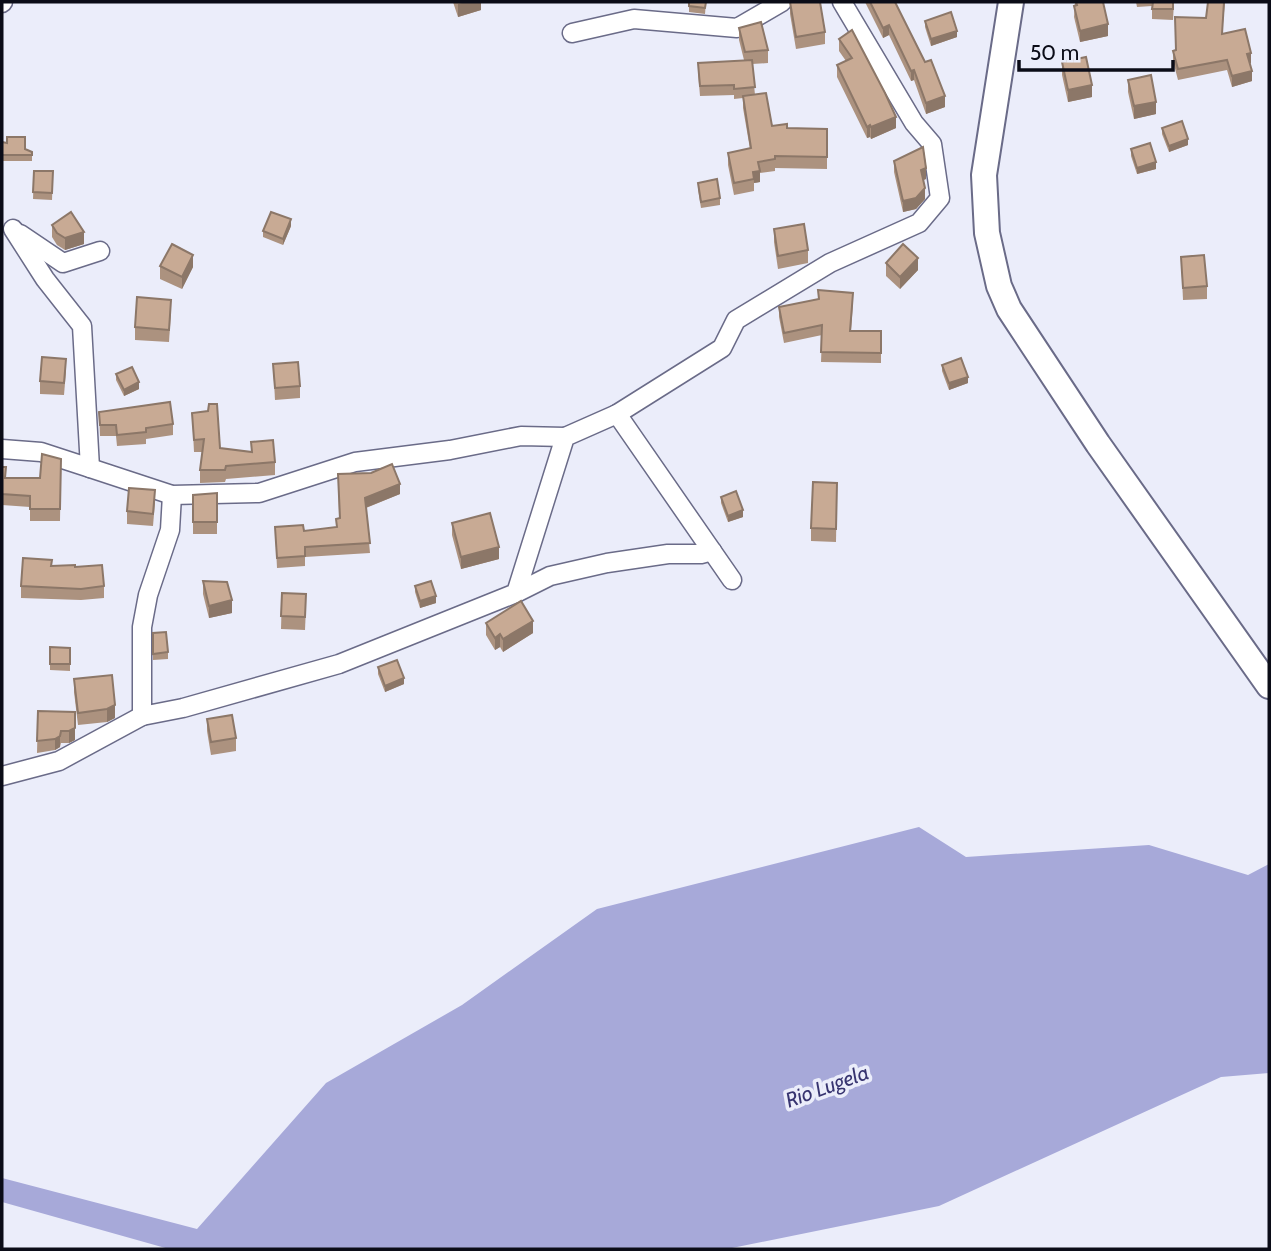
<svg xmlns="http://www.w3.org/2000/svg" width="1271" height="1251" viewBox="0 0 1271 1251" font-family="Cabin,sans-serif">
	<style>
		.water { fill: #a7a9d9 }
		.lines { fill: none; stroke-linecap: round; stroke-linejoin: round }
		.minor-casing { stroke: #6a6b88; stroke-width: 21 }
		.secondary-casing { stroke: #6a6b88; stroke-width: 28 }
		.minor { stroke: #fff; stroke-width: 18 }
		.secondary { stroke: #fff; stroke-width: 24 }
		.wall { fill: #ac927f }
		.shaded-wall { fill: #8c7768 }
		.building { fill: #c8aa94; stroke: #8c7768; stroke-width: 2 }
		.labels { text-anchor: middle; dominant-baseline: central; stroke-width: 7; stroke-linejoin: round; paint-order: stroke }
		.water-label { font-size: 21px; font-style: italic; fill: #373470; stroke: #ebedfa }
	</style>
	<rect width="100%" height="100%" fill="#ebedfa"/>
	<!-- water -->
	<polygon class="water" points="919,827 966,857 1149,845 1248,875 1269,864 1269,1073 1221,1077 939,1206 727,1249 169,1249 2,1202 2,1178 197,1229 326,1083 462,1005 597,909"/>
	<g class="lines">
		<!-- minor casing -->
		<g class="minor-casing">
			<g id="minor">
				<polyline points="2,3 3,2"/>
				<polyline points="572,33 634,19 737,28 782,2"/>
				<polyline points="20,234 63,263 100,251"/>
				<polyline points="2,449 41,452 90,468 82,326 45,279 13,229"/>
				<polyline points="90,468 172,495 259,493 355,462 450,450 521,436 565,437"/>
				<polyline points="172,495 170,530 148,595 142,627 142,716 183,708 339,664 516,593 565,437 617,414"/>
				<polyline points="732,580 617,414 722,348 736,320 830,263 919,223 940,198 932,144 914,123 842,2"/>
				<polyline points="516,593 550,576 607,563 668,554 701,554 712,551"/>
				<polyline points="2,776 59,761 142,716"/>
			</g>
		</g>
		<!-- secondary casing -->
		<g class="secondary-casing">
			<polyline id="secondary" points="1011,2 984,175 987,233 999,286 1009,309 1098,444 1269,686"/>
		</g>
		<!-- minor -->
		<use href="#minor" class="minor"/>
		<!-- secondary -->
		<use href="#secondary" class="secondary"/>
	</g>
	<!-- wall -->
	<g class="wall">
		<polygon points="453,2 481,2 481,10 458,17"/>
		<polygon points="689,2 706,2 705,14 689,12"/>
		<polygon points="790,2 825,32 825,44 796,49 790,14"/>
		<polygon points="865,2 895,2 945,107 926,114 914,80 911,81 889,35 883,38"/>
		<polygon points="1075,2 1103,2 1108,36 1080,42 1074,17"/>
		<polygon points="1136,2 1174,2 1173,20 1152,19 1152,6 1137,7"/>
		<polygon points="1208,2 1225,2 1222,34 1251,63 1250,64 1252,81 1232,87 1227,70 1178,80 1173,61 1173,51 1176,50 1206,18"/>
		<polygon points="925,21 957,37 931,46 925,27"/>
		<polygon points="739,28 768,50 768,63 752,64 755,95 772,126 787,128 827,129 827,169 775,168 775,171 760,173 760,182 754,183 754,191 734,195 728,165 728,153 750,149 743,108 743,98 734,99 734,95 700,96 698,72 744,60 739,40"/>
		<polygon points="852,30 896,128 871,139 870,137 867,138 837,77 837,65 846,61 839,51 839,39"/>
		<polygon points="1062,62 1092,97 1068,102 1062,75"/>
		<polygon points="1128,80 1156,114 1134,119 1128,92"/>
		<polygon points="1162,128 1188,145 1169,152 1162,134"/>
		<polygon points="2,142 32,152 32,161 2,161"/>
		<polygon points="1131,149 1156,169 1137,174 1131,156"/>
		<polygon points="894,161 926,179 923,180 925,199 916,209 903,212 894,172"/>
		<polygon points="34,171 53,171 52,200 33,199"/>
		<polygon points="698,183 720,198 720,205 701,208 698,189"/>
		<polygon points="52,225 84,244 65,250 57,245 52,237"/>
		<polygon points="291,226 283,245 263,237 263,231"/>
		<polygon points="774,229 808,250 808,263 778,269 774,242"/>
		<polygon points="1181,257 1207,286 1207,299 1183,300"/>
		<polygon points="886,263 918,270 900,289 886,276"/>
		<polygon points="160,266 193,267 182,289 160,279"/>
		<polygon points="818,290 853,303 851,331 881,331 881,363 821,362 822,335 784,343 779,317 779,307 818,299"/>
		<polygon points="171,312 169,342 135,340 135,327"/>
		<polygon points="273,364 300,386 300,398 275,400"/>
		<polygon points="942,365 968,383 949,390 942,371"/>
		<polygon points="66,371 64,395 40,394 40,381"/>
		<polygon points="116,374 139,389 124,396 116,380"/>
		<polygon points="99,412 173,424 173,435 146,439 146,444 117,446 116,436 100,436"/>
		<polygon points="192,413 220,448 251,452 251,442 275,462 275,475 226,479 225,482 200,483 200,470 203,452 194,452"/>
		<polygon points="61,459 60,521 30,521 30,507 2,505 2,467 6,478 40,478"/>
		<polygon points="338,474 400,494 366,508 370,553 305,557 305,566 277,568 275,527 304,531 336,527 336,519 339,518"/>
		<polygon points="837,483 836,542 811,541 811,528"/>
		<polygon points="217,493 217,534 193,534 193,495"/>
		<polygon points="721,497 743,517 728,522 721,503"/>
		<polygon points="155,502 153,526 127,524 127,511"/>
		<polygon points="452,523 499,559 461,569 452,535"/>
		<polygon points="52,566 104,586 104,598 81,600 21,598 21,586"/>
		<polygon points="203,581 232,613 209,618 203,594"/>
		<polygon points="415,586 436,603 420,608 415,592"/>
		<polygon points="282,593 306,607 305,630 281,629"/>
		<polygon points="486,623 533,633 503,652 500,647 495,650 486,635"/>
		<polygon points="153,633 168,652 168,659 153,660"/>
		<polygon points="70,648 70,671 50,670 50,664"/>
		<polygon points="378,667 404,684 385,692 378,674"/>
		<polygon points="112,675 115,718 107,722 78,725 74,692 74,679"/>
		<polygon points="38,711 75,712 75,740 69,743 61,743 60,747 55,750 37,753"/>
		<polygon points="207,719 236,738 236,751 211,755 207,731"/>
	</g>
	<!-- shaded-wall -->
	<g class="shaded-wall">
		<polygon points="466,2 481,2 481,10 458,17 458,4"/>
		<polygon points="1108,24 1108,36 1080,42 1080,31"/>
		<polygon points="889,25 889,35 883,38 883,28"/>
		<polygon points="957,31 957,37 931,46 931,39"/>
		<polygon points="1251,53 1251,63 1247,64 1247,54"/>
		<polygon points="914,70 914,80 911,81 911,71"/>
		<polygon points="1252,71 1252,81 1232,87 1232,76"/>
		<polygon points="1092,85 1092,97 1068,102 1068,90"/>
		<polygon points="945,96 945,107 926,114 926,103"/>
		<polygon points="1156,102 1156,114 1134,119 1134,106"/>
		<polygon points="896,117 896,128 871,139 871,127"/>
		<polygon points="870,125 870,137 867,138 867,127"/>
		<polygon points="1188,139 1188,145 1169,152 1169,146"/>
		<polygon points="1156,162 1156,169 1137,174 1137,168"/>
		<polygon points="926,168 926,179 921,181 921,170"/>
		<polygon points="760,171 760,182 754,183 753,172"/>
		<polygon points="925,188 925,199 916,209 903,212 903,201"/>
		<polygon points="291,219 291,226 283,245 283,239"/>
		<polygon points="84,232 84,244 65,250 65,238"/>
		<polygon points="193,255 193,267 182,289 182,277"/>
		<polygon points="918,258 918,270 900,289 900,277"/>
		<polygon points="968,377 968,383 949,390 949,383"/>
		<polygon points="139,382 139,389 124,396 124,390"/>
		<polygon points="400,484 400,494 365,508 365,498"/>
		<polygon points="743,510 743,517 728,522 728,516"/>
		<polygon points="499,547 499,559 461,569 461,557"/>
		<polygon points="436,596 436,603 420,608 420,601"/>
		<polygon points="232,600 232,613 209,618 209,606"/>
		<polygon points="533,621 533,633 503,652 503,639"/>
		<polygon points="500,634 500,647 495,650 495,638"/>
		<polygon points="404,678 404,684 385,692 385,686"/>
		<polygon points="115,705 115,718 107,722 107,709"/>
		<polygon points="75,728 75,740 69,743 69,731"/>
		<polygon points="60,736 60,747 55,750 55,739"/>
	</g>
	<!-- building -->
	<g class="building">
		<polygon points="689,2 706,2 705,8 689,6"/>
		<polygon points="790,2 820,2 825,32 796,37"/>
		<polygon points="870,2 895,2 925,62 931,60 945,96 926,103 914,70 911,71 889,25 883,28"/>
		<polygon points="1076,2 1103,2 1108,24 1080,31 1074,6 1077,5"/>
		<polygon points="1153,2 1173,2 1173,9 1152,9"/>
		<polygon points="1208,2 1224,2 1222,34 1245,29 1251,53 1247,54 1252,71 1232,76 1227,60 1178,69 1173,51 1176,50 1175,17 1206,18"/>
		<polygon points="951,12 957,31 931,39 925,21"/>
		<polygon points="761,22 768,50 745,52 739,28"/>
		<polygon points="852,30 885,93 896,117 871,127 870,125 867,127 837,65 852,58 839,39"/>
		<polygon points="1086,57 1092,85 1068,90 1062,62"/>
		<polygon points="752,60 755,87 734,89 734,85 700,86 698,63"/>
		<polygon points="1151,75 1156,102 1134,106 1128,80"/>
		<polygon points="766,93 772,126 787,124 787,128 827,129 827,157 775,156 775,159 758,162 760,171 753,172 754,179 734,183 728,153 751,148 743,96"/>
		<polygon points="1182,121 1188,139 1169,146 1162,128"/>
		<polygon points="7,137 25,137 25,149 32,152 32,155 2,155 2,142 7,143"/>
		<polygon points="1150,143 1156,162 1137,168 1131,149"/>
		<polygon points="923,147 926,168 921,170 925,188 916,198 903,201 894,161"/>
		<polygon points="34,171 53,171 52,193 33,192"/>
		<polygon points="717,179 720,198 701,202 698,183"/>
		<polygon points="71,212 84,232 65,238 57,233 52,225"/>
		<polygon points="271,212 291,219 283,239 263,231"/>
		<polygon points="804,224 808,250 778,256 774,229"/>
		<polygon points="172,244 193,255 182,277 160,266"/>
		<polygon points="903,244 918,258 900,277 886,263"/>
		<polygon points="1204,255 1207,286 1183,288 1181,257"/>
		<polygon points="818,290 853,293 850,331 881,331 881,353 821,352 822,325 784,333 779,307 819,299"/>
		<polygon points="137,297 171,300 169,330 135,327"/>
		<polygon points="42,357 66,359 64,383 40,381"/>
		<polygon points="961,358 968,377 949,383 942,365"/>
		<polygon points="298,362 300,386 275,388 273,364"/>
		<polygon points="132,367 139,382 124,390 116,374"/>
		<polygon points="170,402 173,424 146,428 146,432 117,435 116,425 100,425 99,412"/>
		<polygon points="209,404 217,404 220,448 252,452 251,442 273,440 275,462 226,466 225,470 200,470 204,439 194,440 192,413 208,411"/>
		<polygon points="42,454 61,459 60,509 30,509 30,496 2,494 2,467 6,467 5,478 40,478"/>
		<polygon points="392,464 400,484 365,498 370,543 305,547 305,556 277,558 275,527 303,525 304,531 337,527 336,519 340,518 338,474 371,473"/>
		<polygon points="813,482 837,483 836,529 811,528"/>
		<polygon points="129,488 155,490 153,514 127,511"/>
		<polygon points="736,491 743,510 728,516 721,497"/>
		<polygon points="217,493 217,522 193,522 193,495"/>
		<polygon points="490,513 499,547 461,557 452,523"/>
		<polygon points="23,558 52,560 51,566 75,565 75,567 102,565 104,586 81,589 21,586"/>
		<polygon points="203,581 227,582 232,600 209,606"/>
		<polygon points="431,581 436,596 420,601 415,586"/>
		<polygon points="282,593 306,594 305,617 281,616"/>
		<polygon points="521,601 533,621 503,639 500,634 495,638 486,623"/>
		<polygon points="166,632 168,652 153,654 153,633"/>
		<polygon points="50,647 70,648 70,664 50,664"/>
		<polygon points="397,660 404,678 385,686 378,667"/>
		<polygon points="112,675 115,705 107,709 78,713 74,679"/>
		<polygon points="38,711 75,712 75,728 69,731 61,731 60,736 55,739 37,741"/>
		<polygon points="232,715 236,738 211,742 207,719"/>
	</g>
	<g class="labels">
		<!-- water labels -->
		<g class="water-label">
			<text transform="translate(827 1086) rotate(-20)">Rio Lugela</text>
		</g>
	</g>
	<!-- border -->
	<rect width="1271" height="1251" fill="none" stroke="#0b0c17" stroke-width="7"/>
	<!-- scale -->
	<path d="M1019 60v10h154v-10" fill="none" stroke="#0b0c17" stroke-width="3.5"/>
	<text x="1030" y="60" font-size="21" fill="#0b0c17" stroke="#ebedfa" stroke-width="5" paint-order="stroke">50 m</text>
</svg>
